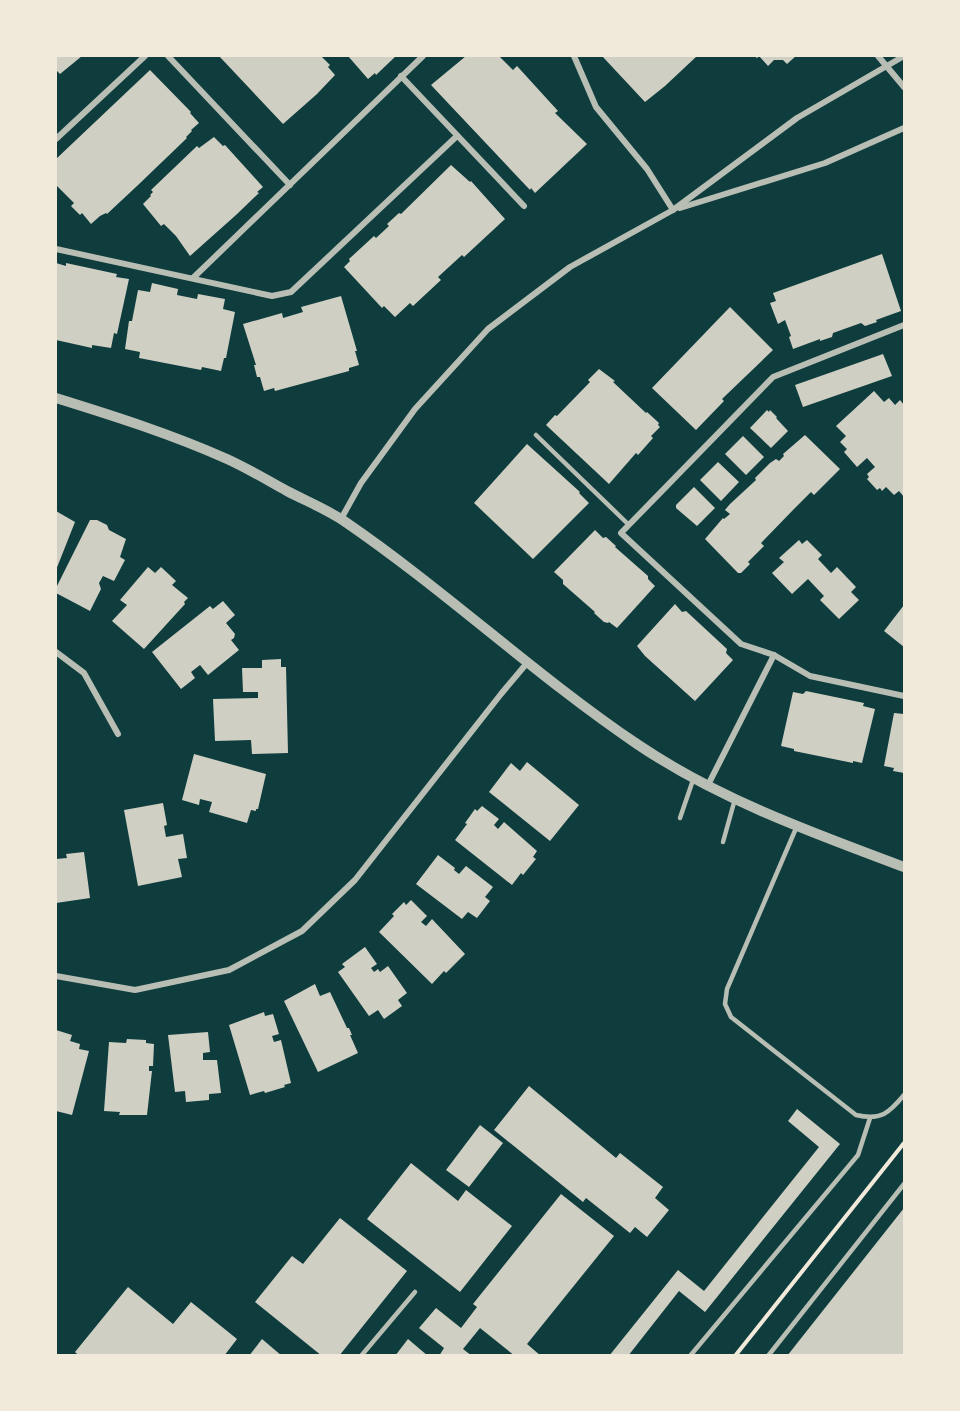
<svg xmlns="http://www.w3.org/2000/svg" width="960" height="1411" viewBox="0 0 960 1411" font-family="Overpass,sans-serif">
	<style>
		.building { fill: #cfcfc3 }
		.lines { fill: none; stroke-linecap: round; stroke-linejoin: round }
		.path { stroke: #f1e9da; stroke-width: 4 }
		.service { stroke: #b8beb3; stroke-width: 4.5 }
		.minor { stroke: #b8beb3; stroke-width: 6 }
		.tertiary { stroke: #b8beb3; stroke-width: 10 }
	</style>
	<rect width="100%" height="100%" fill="#0f3d3e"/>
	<!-- building -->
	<g class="building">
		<polygon points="56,56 82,56 60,74 56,70"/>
		<polygon points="219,56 321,56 330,65 328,67 335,75 317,94 283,124"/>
		<polygon points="348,56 396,56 376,75 375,73 368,79"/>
		<polygon points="466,56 499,56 513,70 517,66 558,111 555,113 587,144 535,193 531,188 530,190 431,85"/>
		<polygon points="602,56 697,56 665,86 645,102"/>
		<polygon points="754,56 796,56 787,64 783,60 774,60 768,66 759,56 757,58"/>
		<polygon points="150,70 191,112 190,113 199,123 191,130 192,131 186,137 187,138 137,186 107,214 106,213 100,216 91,224 82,213 80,215 71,206 74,203 56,185 56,159"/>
		<polygon points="214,137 223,146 225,145 263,187 257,192 259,193 236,215 190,256 176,236 164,224 161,226 143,204 151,196 150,195 153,192 151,190 197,146 199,148"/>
		<polygon points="451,165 470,182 471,181 505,219 464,257 462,255 438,277 441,280 413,306 410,303 395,317 384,306 382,308 344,267 350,261 349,259 374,236 376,238 389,226 387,224 399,213 401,214"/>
		<polygon points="882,254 901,311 876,320 877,322 865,326 861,323 833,333 832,337 820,341 820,339 793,349 789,337 791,336 785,320 778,324 770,303 776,301 773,293"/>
		<polygon points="56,263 66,266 66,263 117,274 116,277 129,279 117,334 114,333 111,348 92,345 92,348 56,340"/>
		<polygon points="152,283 178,289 177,295 197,299 198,294 225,299 223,309 235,312 226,358 224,358 221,371 202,367 201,370 139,358 140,352 125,349 129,321 132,321 138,290 150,292"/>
		<polygon points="341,296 357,351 355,351 359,365 349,368 349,371 275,391 274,388 264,391 260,377 257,377 254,365 256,365 243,324 282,313 283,318 303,312 301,307"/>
		<polygon points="730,307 773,350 722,399 724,401 696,430 652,388"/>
		<polygon points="883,354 892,376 803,407 795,385"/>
		<polygon points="599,369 615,381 613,382 646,413 647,412 659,423 658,425 660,427 651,436 653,438 638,455 636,453 609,484 546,425 555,415 557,416 590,382 588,380"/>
		<polygon points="874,391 884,402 889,398 895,405 900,400 904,405 904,497 899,491 894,495 886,487 882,491 880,488 877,490 867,479 869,477 867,474 875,467 867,458 857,467 844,452 847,449 840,442 846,436 836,426"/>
		<polygon points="767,410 769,412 770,410 777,417 776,418 788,431 771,448 750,428"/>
		<polygon points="805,435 840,469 814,495 811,492 794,509 761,543 764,546 748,562 750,564 741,573 738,573 705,539 723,518 724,519 730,514 725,510 730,504 756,480 755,478 770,463 776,459 779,461 784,456 783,454"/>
		<polygon points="743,436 764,457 746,475 725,454"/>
		<polygon points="527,444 580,492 579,493 589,503 533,559 474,503"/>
		<polygon points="718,462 739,482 721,501 700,480"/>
		<polygon points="694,487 715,508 697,526 676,508 676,505"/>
		<polygon points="56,511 75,522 56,570"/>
		<polygon points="90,520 97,520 107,525 109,530 126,539 120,557 125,560 114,581 103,576 99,583 101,589 90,611 56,593 56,588"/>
		<polygon points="595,530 603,538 606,537 616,546 615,547 648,576 648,579 655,586 617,628 609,622 608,623 604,622 594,613 595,612 563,584 563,580 554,572"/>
		<polygon points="799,540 802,544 807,540 822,555 818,559 831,573 837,567 856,587 851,592 859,600 839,619 820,600 824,596 808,579 792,594 772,573 784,562 779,558"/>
		<polygon points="148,567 155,573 161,567 176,581 172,585 188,598 184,602 185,604 144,649 112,621 127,605 120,600"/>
		<polygon points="223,601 235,615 226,623 235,634 234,638 231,640 239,650 208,675 200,665 191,672 195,678 181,689 152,652 210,606 213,609"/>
		<polygon points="675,604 682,612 686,611 727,649 726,653 733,660 695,701 645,656 637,646"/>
		<polygon points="904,605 904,647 884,631"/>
		<polygon points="281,659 281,667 286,667 288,753 252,754 251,740 215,741 213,699 258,698 258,692 243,692 242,668 262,668 262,660"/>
		<polygon points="806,691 864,703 863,706 875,709 862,763 853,761 853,763 794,751 794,749 781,746 793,692 803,694"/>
		<polygon points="894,713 904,714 904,773 893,771 894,768 884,766"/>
		<polygon points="194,754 266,774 258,809 256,809 256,811 251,810 247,823 209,812 212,802 200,799 199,805 182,800"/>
		<polygon points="527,762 579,805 550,841 489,792 511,763 520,771"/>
		<polygon points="163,803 167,825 164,826 166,837 183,834 187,858 178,859 182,877 138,886 124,810"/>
		<polygon points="482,806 499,819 494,825 498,829 504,822 537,851 533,857 536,859 523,875 521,873 512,885 455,840 467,824 465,823 475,809 477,811"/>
		<polygon points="84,852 90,898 56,903 56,859 67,858 66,854"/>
		<polygon points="438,855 455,868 454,870 459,874 466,866 493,887 485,897 490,901 477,918 468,912 462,919 416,884"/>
		<polygon points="411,900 427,916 421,922 426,926 432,919 465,954 446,973 444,971 432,984 379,932 394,916 392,914 404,902 406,905"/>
		<polygon points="365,947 377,964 371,968 374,972 378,969 380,972 388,966 407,993 398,1000 402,1006 384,1019 378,1010 369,1016 338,972 345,967 342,964"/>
		<polygon points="315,984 320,996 330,992 347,1028 349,1028 352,1035 350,1035 358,1053 318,1072 284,1001"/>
		<polygon points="264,1012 265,1016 273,1014 279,1034 272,1036 274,1042 281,1040 291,1083 284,1085 285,1087 265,1093 264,1091 250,1095 229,1025"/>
		<polygon points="56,1030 72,1035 70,1041 80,1044 79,1049 89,1051 72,1115 56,1111"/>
		<polygon points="208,1032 210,1052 203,1053 203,1060 217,1060 221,1093 209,1094 209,1100 186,1102 185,1091 175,1092 168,1035"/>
		<polygon points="127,1039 146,1040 146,1043 154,1044 153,1066 149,1066 149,1071 152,1071 147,1115 119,1115 120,1112 104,1111 109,1042 126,1043"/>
		<polygon points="529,1086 616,1158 620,1153 663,1187 655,1198 669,1210 647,1237 635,1227 630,1233 586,1198 583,1202 494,1130"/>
		<polygon points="797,1109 840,1144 705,1312 679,1291 628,1356 609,1356 678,1270 704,1291 819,1147 788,1121"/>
		<polygon points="480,1125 503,1143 469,1187 446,1170"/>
		<polygon points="411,1163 458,1201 466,1190 512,1226 460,1292 367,1219"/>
		<polygon points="561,1194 614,1236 527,1344 541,1356 515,1356 480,1328 463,1349 472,1356 439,1356 444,1348 419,1328 436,1308 461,1328 477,1307 473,1304"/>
		<polygon points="904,1208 904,1356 787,1356"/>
		<polygon points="340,1218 407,1271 339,1356 322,1356 255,1302 292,1256 303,1264"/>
		<polygon points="128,1287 173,1324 191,1302 237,1339 224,1356 79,1356 75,1352"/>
		<polygon points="262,1339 282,1356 249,1356"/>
		<polygon points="408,1339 428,1356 395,1356"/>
	</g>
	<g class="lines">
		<!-- path -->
		<polyline class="path" points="735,1356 904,1143"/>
		<!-- service -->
		<g class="service">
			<polyline points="536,435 629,525"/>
			<polyline points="680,818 693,780"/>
			<path d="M797,826L727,989L725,1004L731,1017L856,1115C881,1121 889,1113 904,1095"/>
			<polyline points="723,842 735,799"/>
			<polyline points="361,1356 415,1292"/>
			<polyline points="690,1356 858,1155 870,1118"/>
			<polyline points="768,1356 904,1184"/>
		</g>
		<!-- minor -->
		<g class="minor">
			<polyline points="168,56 290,185"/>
			<polyline points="574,56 596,107 647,169 673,210"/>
			<polyline points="878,56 904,87"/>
			<polyline points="401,76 524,206"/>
			<polyline points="56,139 145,56"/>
			<polyline points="680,208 825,163 904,128"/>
			<polyline points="56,249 272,296 291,292 457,136"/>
			<polyline points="193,278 423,56"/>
			<polyline points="904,325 773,377 621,533 741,644 774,655 810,676 904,696"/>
			<polyline points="341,519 361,483 415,409 488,329 570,267 673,210 797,118 904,56"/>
			<polyline points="56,652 84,673 118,734"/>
			<polyline points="708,785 774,655"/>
			<polyline points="56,976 135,990 229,970 302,931 355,880 501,694 527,663"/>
		</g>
		<!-- tertiary -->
		<path class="tertiary" d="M56,398C114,416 171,434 227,459C247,468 267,480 287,491C306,501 326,509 344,521C445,590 535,675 637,744C718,799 813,833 904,867"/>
	</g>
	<!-- border -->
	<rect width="960" height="1411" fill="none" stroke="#f1e9da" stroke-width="114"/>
</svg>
